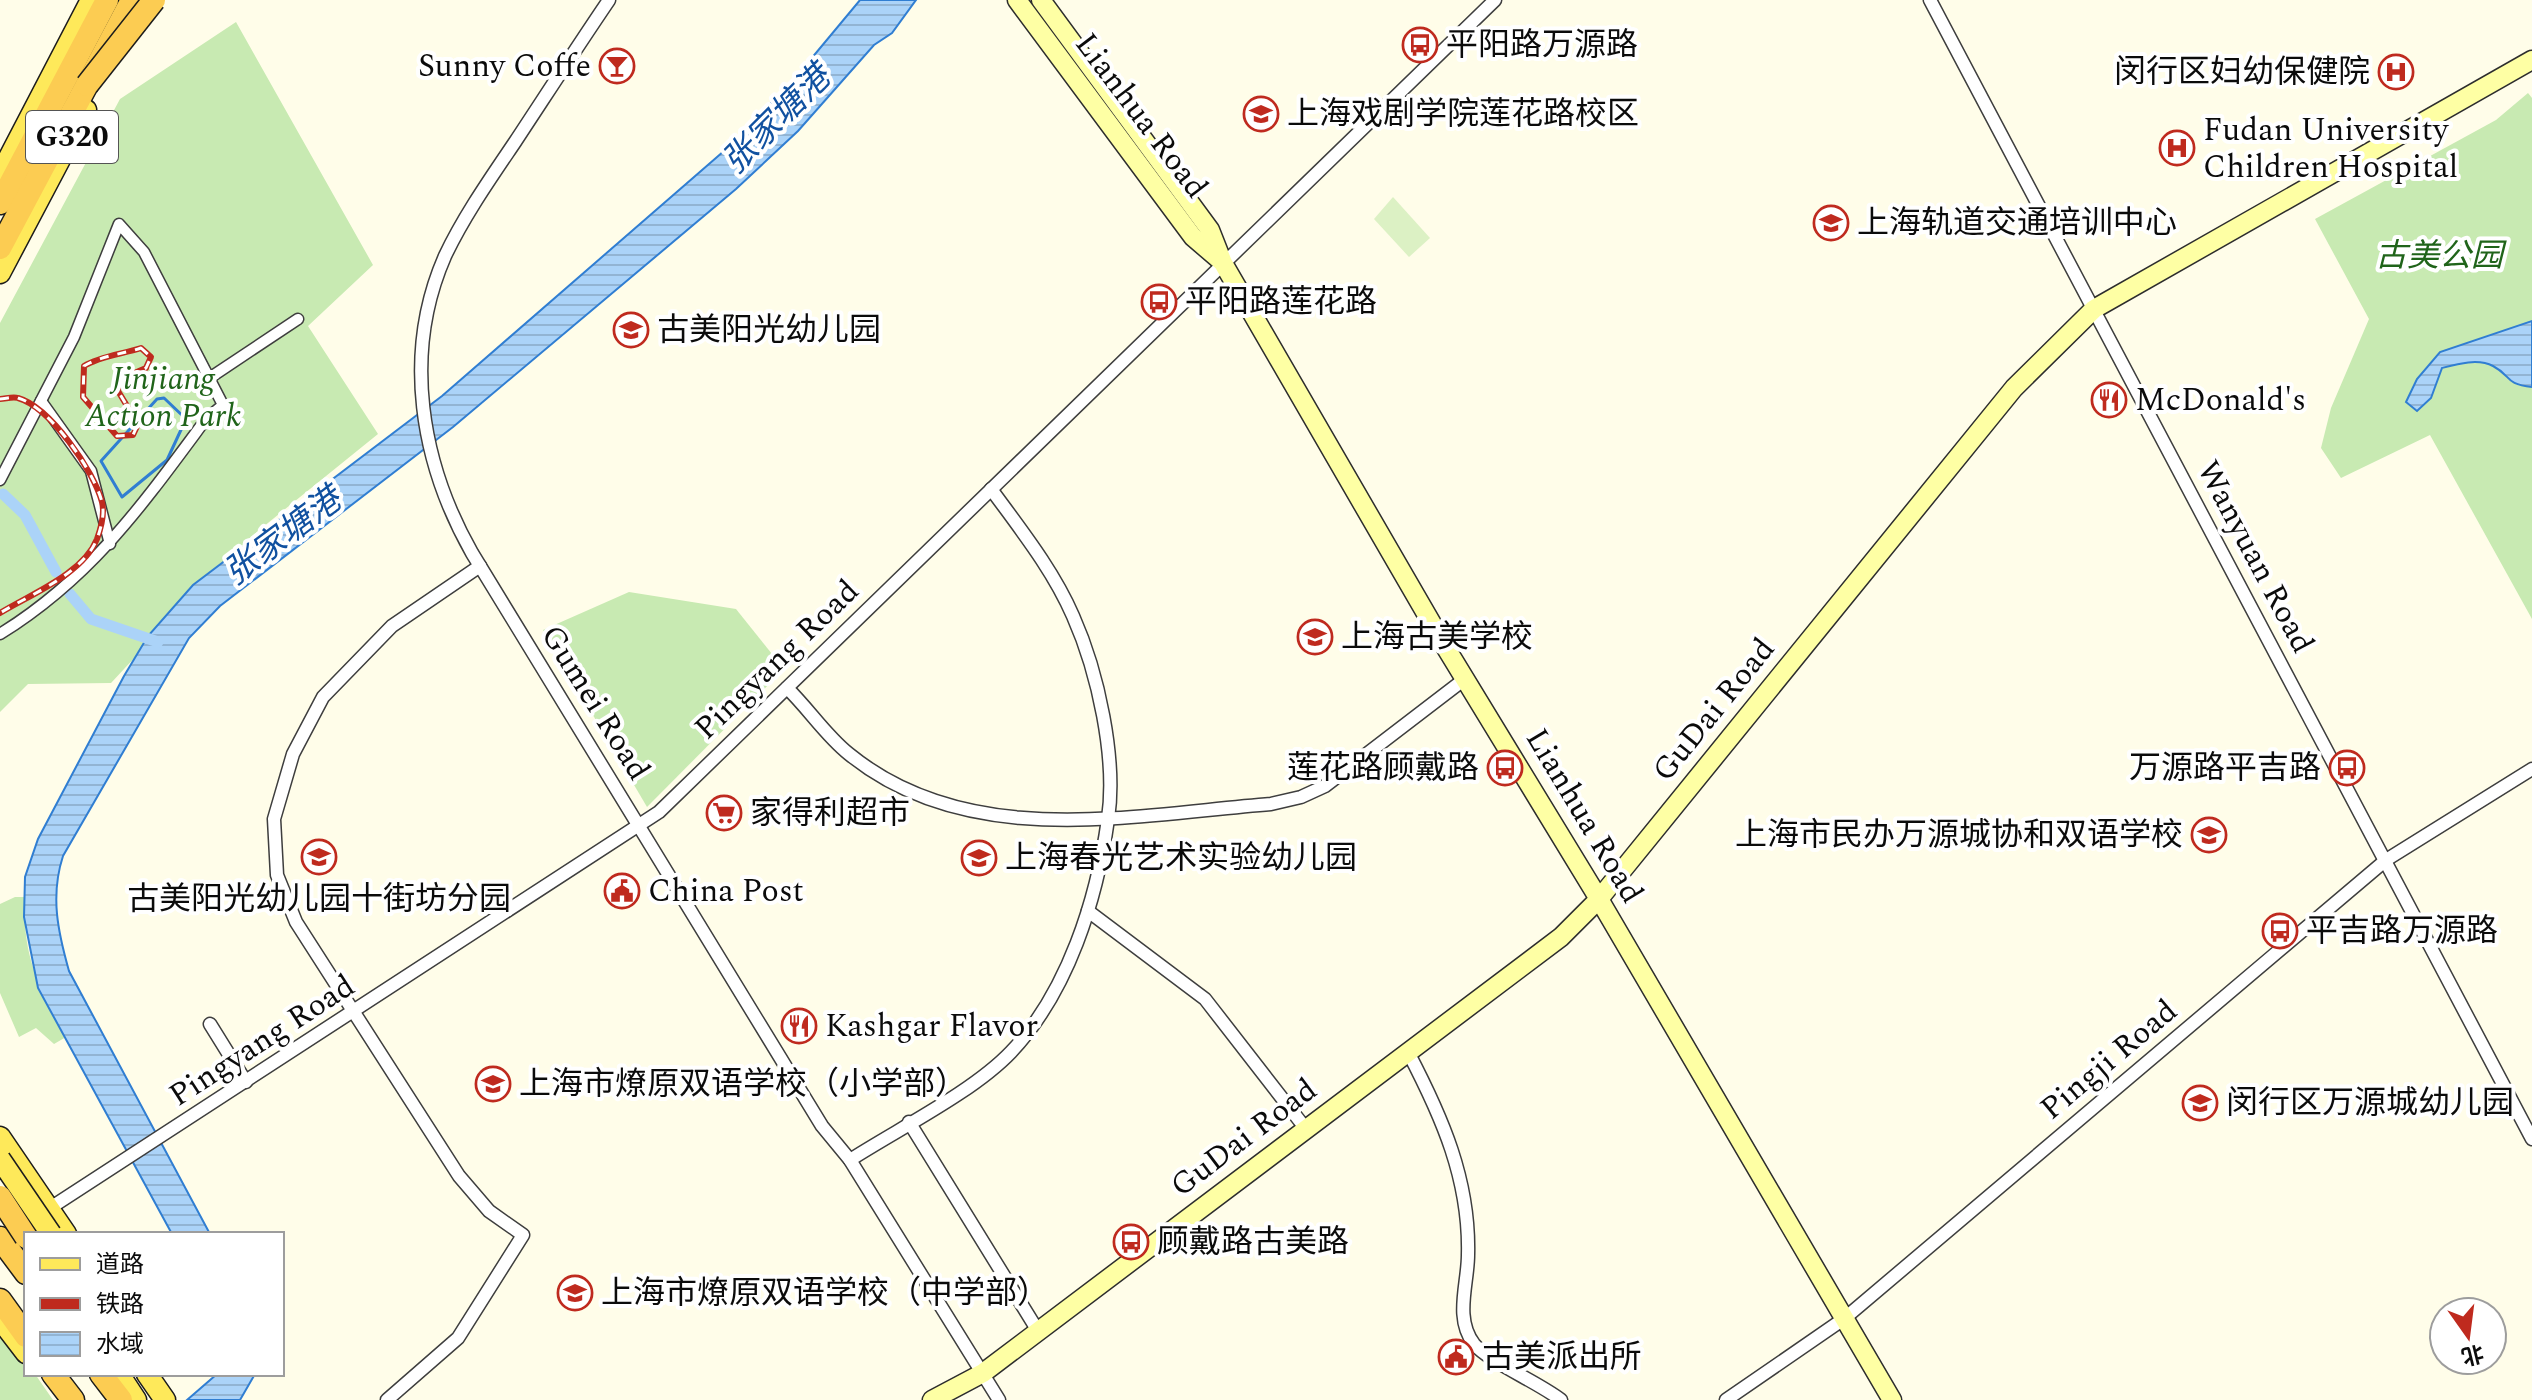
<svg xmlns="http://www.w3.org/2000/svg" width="2532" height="1400" viewBox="0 0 2532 1400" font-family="Spectral,'Noto Sans SC',serif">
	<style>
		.grass { fill: #c8eab2 }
		.pitch { fill: #dcf1c4 }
		.water { fill: url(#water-rules); stroke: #307ed2; stroke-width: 2 }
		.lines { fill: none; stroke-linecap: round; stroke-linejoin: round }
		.stream { stroke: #307ed2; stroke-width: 3 }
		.canal { stroke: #abd3f8; stroke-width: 11 }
		.pedestrian-casing { stroke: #3e3e3e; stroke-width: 13 }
		.minor-casing { stroke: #3e3e3e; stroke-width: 15 }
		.secondary-casing { stroke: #2d2d2d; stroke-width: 21 }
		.primary-casing { stroke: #1c1c1c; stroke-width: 23 }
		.trunk-casing { stroke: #1c1c1c; stroke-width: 25 }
		.pedestrian { stroke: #fff; stroke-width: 10 }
		.minor { stroke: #fff; stroke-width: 12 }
		.secondary { stroke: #feffa4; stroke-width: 18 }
		.primary { stroke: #fee95a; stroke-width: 20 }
		.trunk { stroke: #fccc52; stroke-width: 22 }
		.rail-casing { stroke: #bf2a1e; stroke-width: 6 }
		.rail { stroke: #fff; stroke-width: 3; stroke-dasharray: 9; stroke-linecap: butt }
		.primary-bridge-casing { stroke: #1c1c1c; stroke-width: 23; stroke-linecap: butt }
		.trunk-bridge-casing { stroke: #1c1c1c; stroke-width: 25; stroke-linecap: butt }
		.primary-bridge { stroke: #fee95a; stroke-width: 20 }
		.trunk-bridge { stroke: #fccc52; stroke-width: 22 }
		.labels { text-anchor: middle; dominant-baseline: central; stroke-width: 8; stroke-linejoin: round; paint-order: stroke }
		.shield { fill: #fff; stroke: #545454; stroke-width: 2 }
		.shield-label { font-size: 30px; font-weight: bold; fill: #0b0b0b }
		.poi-label { font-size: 32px; fill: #0b0b0b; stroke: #fff; text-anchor: start }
		.street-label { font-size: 32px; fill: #0b0b0b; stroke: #fff }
		.park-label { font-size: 32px; font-style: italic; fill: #20641a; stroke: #fff }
		.water-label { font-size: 34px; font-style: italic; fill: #1151a0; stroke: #fff }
	</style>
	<defs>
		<pattern id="water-rules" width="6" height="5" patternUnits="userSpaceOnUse" patternTransform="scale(2)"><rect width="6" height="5" fill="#abd3f8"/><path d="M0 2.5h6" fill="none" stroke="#92b4d3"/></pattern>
	</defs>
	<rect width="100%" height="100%" fill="#fffde9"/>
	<!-- grass -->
	<g class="grass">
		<polygon points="236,22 373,265 308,326 378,434 258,531 217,569 111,683 28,684 0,712 0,323 120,99"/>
		<polygon points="2528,93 2532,98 2532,619 2430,435 2341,478 2321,448 2331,408 2369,319 2315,219 2496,120"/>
		<polygon points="629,592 736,609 784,669 647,807 543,630"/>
		<path d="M15,897H25C22,958 39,986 66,1037L54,1044L36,1028L19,1037L0,993V904Z"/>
		<polygon points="0,1324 26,1361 26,1374 35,1374 53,1400 0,1400"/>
	</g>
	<!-- pitch -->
	<polygon class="pitch" points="1393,197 1430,238 1409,257 1374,219"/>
	<!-- water -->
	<g class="water">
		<path d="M860,0H916L892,33L874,45L798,131L736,189L453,427L220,606L189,638L63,856C50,896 58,932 69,971L210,1234H172L38,988L24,917L25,877L38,839L124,676L148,636L193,585L442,396L732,144L796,77Z"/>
		<path d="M2532,321V387C2504,384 2512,376 2493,366C2478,358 2457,364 2442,368L2431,398L2417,411L2406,402L2417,379L2440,352Z"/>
		<polygon points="217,1374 255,1374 240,1400 187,1400"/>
	</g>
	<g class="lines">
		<!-- stream -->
		<polygon class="stream" points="164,398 186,419 167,460 122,497 101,461 157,399"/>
		<!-- canal -->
		<g class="canal">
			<polyline points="3,494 25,515 56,572"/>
			<polyline points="70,594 91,619 158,642"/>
		</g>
		<!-- pedestrian casing -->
		<g class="pedestrian-casing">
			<g id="pedestrian">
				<polyline points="211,377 298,319"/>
				<polyline points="41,401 91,471 110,544"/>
				<path d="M0,480L74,337L119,224L144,252L223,405L206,419C143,504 92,577 0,634"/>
			</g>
		</g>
		<!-- minor casing -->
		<g class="minor-casing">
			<g id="minor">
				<path d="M609,0C577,47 546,95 515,142C490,179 464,216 445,256C402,354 421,463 472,553L822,1126L850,1160L999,1400"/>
				<polyline points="1930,0 2532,1139"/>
				<path d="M787,688C808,708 826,736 849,754C968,851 1131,815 1271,804L1301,797L1325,786L1466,678"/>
				<polyline points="1088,911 1205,999 1306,1129"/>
				<polyline points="210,1024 246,1082"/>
				<path d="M1408,1052C1442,1117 1470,1180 1468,1255C1468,1284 1454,1318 1474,1344C1489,1362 1538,1382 1561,1400"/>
				<polyline points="909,1122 1038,1331"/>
				<path d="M850,1160C898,1129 973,1092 1011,1052C1068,992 1097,899 1108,819C1117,759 1098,672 1073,616C1053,570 1021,530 991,489"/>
				<polyline points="44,1212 659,812 1495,0"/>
				<polyline points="387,1400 458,1338 523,1235 489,1211 459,1176 296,922 277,875 274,819 293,754 323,697 392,626 480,566"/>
				<polyline points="1726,1400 1845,1318 2386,860 2532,769"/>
			</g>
		</g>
		<!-- secondary casing -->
		<g class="secondary-casing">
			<g id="secondary">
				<polyline points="1017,0 1193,237 1221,261"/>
				<polyline points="1041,0 1210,230 1223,263 1446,648 1599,899 1892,1400"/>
				<polyline points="932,1400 983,1373 1561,937 1599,899 2014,388 2094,309 2532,60"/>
			</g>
		</g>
		<!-- primary casing -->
		<g class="primary-casing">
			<g id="primary">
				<polyline points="0,175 91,0"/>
				<polyline points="0,273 86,110"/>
				<polyline points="0,1137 66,1234"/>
				<polyline points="0,1319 26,1353"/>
				<polyline points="119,1374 136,1400"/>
				<polyline points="147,1374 165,1400"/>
			</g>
		</g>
		<!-- trunk casing -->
		<g class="trunk-casing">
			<g id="trunk">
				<polyline points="0,203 107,0"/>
				<polyline points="0,248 132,0"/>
				<polyline points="0,1238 26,1273"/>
				<polyline points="0,1300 26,1336"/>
				<polyline points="53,1374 73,1400"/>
				<polyline points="101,1374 121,1400"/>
			</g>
		</g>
		<!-- pedestrian -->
		<use href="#pedestrian" class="pedestrian"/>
		<!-- minor -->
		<use href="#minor" class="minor"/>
		<!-- secondary -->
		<use href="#secondary" class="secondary"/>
		<!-- primary -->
		<use href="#primary" class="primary"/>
		<!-- trunk -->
		<use href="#trunk" class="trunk"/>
		<!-- rail casing -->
		<g class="rail-casing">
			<g id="rail">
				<path d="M141,348L151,357L146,368L118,380V391L138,424L133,435L117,436L83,397L84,366C100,356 123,354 141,348Z"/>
				<path d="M0,399C5,399 13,396 18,398C50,407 94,471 102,502C105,514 101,528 97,539C83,574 31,594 0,613"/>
			</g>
		</g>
		<!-- rail -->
		<use href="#rail" class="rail"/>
		<!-- primary-bridge casing -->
		<g class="primary-bridge-casing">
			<polyline id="primary-bridge" points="0,1159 51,1234"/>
		</g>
		<!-- trunk-bridge casing -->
		<g class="trunk-bridge-casing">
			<g id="trunk-bridge">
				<polyline points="87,85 154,0"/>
				<polyline points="0,1197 26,1237"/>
			</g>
		</g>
		<!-- primary-bridge -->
		<use href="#primary-bridge" class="primary-bridge"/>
		<!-- trunk-bridge -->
		<use href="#trunk-bridge" class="trunk-bridge"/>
	</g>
	<!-- icons -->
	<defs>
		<g id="bus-ring" transform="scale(1.8)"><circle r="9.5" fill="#fff" stroke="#bf2a1e" stroke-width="1.5"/><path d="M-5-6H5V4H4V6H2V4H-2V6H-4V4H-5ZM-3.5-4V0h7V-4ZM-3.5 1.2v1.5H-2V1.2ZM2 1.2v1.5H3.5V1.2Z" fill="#bf2a1e"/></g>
		<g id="bar-ring" transform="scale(1.8)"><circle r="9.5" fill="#fff" stroke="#bf2a1e" stroke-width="1.5"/><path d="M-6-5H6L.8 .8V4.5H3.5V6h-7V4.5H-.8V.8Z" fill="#bf2a1e"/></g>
		<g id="hospital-ring" transform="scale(1.8)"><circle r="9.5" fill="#fff" stroke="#bf2a1e" stroke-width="1.5"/><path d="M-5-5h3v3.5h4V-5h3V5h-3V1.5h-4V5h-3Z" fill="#bf2a1e"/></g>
		<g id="university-ring" transform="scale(1.8)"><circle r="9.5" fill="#fff" stroke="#bf2a1e" stroke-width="1.5"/><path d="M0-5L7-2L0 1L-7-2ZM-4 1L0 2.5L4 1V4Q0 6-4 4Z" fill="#bf2a1e"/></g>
		<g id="school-ring" transform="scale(1.8)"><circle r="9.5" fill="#fff" stroke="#bf2a1e" stroke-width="1.5"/><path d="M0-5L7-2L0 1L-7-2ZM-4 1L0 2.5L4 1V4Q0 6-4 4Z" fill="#bf2a1e"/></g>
		<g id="restaurant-ring" transform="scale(1.8)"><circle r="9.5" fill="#fff" stroke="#bf2a1e" stroke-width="1.5"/><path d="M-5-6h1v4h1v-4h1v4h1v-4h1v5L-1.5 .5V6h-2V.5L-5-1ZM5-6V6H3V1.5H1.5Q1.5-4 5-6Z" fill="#bf2a1e"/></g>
		<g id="supermarket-ring" transform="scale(1.8)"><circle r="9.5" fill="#fff" stroke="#bf2a1e" stroke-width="1.5"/><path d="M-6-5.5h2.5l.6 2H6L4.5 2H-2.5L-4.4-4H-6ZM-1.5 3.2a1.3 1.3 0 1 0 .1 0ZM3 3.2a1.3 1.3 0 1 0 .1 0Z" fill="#bf2a1e"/></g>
		<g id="civic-ring" transform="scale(1.8)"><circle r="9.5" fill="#fff" stroke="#bf2a1e" stroke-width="1.5"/><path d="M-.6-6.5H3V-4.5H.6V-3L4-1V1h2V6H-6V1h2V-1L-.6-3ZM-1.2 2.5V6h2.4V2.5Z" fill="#bf2a1e"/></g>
	</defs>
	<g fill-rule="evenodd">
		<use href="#bus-ring" x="1420" y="45"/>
		<use href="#bar-ring" x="617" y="66"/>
		<use href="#hospital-ring" x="2396" y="72"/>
		<use href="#university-ring" x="1261" y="114"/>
		<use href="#hospital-ring" x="2177" y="148"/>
		<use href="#school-ring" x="1831" y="223"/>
		<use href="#bus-ring" x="1159" y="302"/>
		<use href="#school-ring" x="631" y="330"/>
		<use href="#restaurant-ring" x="2109" y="400"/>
		<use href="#school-ring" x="1315" y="637"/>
		<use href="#bus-ring" x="1505" y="768"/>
		<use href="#bus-ring" x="2347" y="768"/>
		<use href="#supermarket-ring" x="724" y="813"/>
		<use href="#school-ring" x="2209" y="835"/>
		<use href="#school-ring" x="319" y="857"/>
		<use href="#school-ring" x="979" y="858"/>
		<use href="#civic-ring" x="622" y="891"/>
		<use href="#bus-ring" x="2280" y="931"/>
		<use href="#restaurant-ring" x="799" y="1026"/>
		<use href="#school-ring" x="493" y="1084"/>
		<use href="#school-ring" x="2200" y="1103"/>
		<use href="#bus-ring" x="1131" y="1242"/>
		<use href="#school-ring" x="575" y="1293"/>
		<use href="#civic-ring" x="1456" y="1357"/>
	</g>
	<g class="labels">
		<!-- shield labels -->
		<rect class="shield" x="26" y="111" width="92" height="52" rx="6"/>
		<g class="shield-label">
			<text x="72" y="137">G320</text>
		</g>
		<!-- poi labels -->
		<g class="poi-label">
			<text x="1446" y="45">平阳路万源路</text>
			<text x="591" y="66" text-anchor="end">Sunny Coffe</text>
			<text x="2370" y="72" text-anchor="end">闵行区妇幼保健院</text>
			<text x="1287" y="114">上海戏剧学院莲花路校区</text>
			<text x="2203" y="130">Fudan University<tspan x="2203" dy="37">Children Hospital</tspan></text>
			<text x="1857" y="223">上海轨道交通培训中心</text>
			<text x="1185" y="302">平阳路莲花路</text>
			<text x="657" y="330">古美阳光幼儿园</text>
			<text x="2135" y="400">McDonald's</text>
			<text x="1341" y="637">上海古美学校</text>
			<text x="1479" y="768" text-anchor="end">莲花路顾戴路</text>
			<text x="2321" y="768" text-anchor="end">万源路平吉路</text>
			<text x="750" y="813">家得利超市</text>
			<text x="2183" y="835" text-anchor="end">上海市民办万源城协和双语学校</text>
			<text x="1005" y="858">上海春光艺术实验幼儿园</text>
			<text x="648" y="891">China Post</text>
			<text x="319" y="899" text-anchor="middle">古美阳光幼儿园十街坊分园</text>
			<text x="2306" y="931">平吉路万源路</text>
			<text x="825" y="1026">Kashgar Flavor</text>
			<text x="519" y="1084">上海市燎原双语学校（小学部）</text>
			<text x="2226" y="1103">闵行区万源城幼儿园</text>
			<text x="1157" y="1242">顾戴路古美路</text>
			<text x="601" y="1293">上海市燎原双语学校（中学部）</text>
			<text x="1482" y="1357">古美派出所</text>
		</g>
		<!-- street labels -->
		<g class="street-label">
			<text transform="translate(1141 116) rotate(53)">Lianhua Road</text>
			<text transform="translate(2255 557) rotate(62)">Wanyuan Road</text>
			<text transform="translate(777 660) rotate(-44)">Pingyang Road</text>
			<text transform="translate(595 703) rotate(58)">Gumei Road</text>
			<text transform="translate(1714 710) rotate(-51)">GuDai Road</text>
			<text transform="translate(1584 816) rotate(59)">Lianhua Road</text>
			<text transform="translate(262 1041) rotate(-33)">Pingyang Road</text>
			<text transform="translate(2109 1060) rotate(-40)">Pingji Road</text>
			<text transform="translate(1244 1138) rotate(-37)">GuDai Road</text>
		</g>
		<!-- park labels -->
		<g class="park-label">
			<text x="2439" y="256">古美公园</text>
			<text x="163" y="379">Jinjiang<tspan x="163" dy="37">Action Park</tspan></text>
		</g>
		<!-- water labels -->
		<g class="water-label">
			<text transform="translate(777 120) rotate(-45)">张家塘港</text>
			<text transform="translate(283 537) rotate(-37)">张家塘港</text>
		</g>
	</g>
	<!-- legend -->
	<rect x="24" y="1232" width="260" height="144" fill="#ffffff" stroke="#9d9d9d" stroke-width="2"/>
	<rect x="40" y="1258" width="40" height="12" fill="#fee95a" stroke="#9d9d9d" stroke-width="2"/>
	<text x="96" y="1272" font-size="24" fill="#0b0b0b">道路</text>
	<rect x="40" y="1298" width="40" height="12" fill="#bf2a1e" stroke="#9d9d9d" stroke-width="2"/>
	<text x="96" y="1312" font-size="24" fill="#0b0b0b">铁路</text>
	<rect x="40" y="1332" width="40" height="24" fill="url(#water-rules)" stroke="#9d9d9d" stroke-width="2"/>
	<text x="96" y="1352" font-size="24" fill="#0b0b0b">水域</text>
	<!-- north arrow -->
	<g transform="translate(2468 1336) rotate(166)"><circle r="38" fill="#ffffff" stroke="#9d9d9d" stroke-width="2"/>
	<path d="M0-6L14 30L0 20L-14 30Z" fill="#bf2a1e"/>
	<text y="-12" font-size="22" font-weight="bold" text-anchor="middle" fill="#0b0b0b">北</text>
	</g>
</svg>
